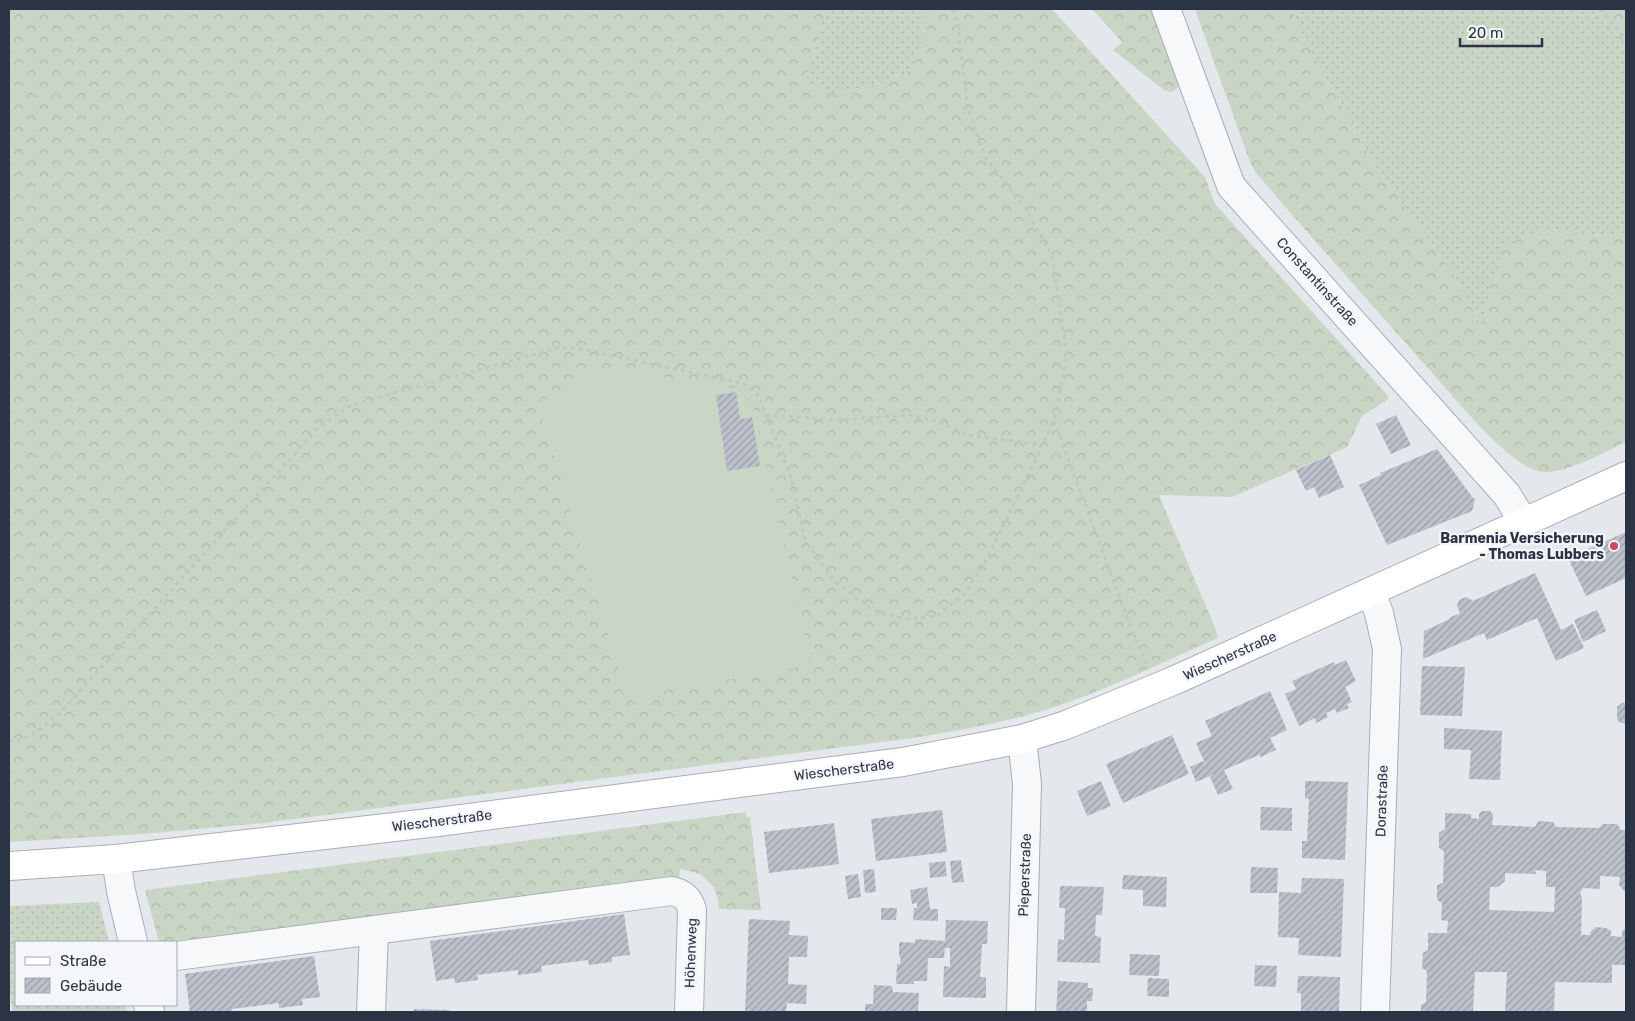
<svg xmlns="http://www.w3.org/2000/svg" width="1635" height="1021" viewBox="0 0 1635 1021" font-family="Rubik,sans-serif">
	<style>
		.grass { fill: url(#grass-dots) }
		.forest { fill: url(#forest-crowns) }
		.garden { fill: #c9d6c5 }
		.building { fill: url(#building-hatch); fill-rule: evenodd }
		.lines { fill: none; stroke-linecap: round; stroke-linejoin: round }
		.street-casing { stroke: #a9aeb7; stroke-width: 30 }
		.secondary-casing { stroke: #a9aeb7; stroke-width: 30 }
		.path { stroke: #c2c5cb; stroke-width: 3; stroke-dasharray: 4 4; stroke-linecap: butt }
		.street { stroke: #f7f8fa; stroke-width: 28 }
		.secondary { stroke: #fff; stroke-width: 28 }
		.poi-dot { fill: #d1495b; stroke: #f4f6f9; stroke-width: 2 }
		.labels { text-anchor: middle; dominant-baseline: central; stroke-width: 4.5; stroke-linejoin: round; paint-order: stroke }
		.street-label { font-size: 14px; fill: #2b3445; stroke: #f4f6f9 }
		.poi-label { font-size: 14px; font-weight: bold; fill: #2b3445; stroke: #f4f6f9; text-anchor: end }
	</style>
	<defs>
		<pattern id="grass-dots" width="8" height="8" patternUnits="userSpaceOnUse" patternTransform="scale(1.25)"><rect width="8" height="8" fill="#c9d6c5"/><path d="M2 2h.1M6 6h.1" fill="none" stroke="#adb8ab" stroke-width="1.8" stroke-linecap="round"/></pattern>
		<pattern id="forest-crowns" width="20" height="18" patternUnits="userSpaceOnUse" patternTransform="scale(1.25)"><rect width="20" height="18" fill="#c9d6c5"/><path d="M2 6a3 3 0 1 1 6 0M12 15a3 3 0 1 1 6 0" fill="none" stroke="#adb8ab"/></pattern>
		<pattern id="building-hatch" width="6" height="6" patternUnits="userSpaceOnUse" patternTransform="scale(1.25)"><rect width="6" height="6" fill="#bbc0ca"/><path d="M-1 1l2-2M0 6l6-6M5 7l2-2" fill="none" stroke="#989da6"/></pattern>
	</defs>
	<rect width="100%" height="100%" fill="#e4e7ec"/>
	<!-- grass -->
	<g class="grass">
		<polygon points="831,9 922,9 923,47 908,71 882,83 833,94 809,84 806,74 814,58 823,18"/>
		<polygon points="1292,9 1591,9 1626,46 1626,233 1600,236 1571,231 1489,290 1485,331 1452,272 1376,167 1299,30"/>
		<polygon points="99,902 109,942 16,942 16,1005 125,1005 127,1012 13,1012 9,988 9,906"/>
	</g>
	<!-- forest -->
	<g class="forest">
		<path d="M9,9H831L823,18L814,58L806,74L809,84L833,94L882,83L908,71L923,47L922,9H1052L1205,177L1215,204L1389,397L1387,400L1362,416L1347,447L1232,497L1159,495L1216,630L1218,638C1160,663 1102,693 1042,711C1002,723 961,730 920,737L264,823L143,834L9,842Z"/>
		<polygon points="1092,9 1154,9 1180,83 1176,90 1171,92 1164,90 1113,50 1122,42"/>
		<path d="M1195,9H1292L1299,30L1376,167L1452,272L1484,330L1489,290L1506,246L1535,232L1571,231L1600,236L1626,233V442C1604,452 1562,477 1538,471C1506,463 1450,392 1426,366C1369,302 1312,238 1256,173L1250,162Z"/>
		<polygon points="1591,9 1626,9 1626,46"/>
		<path d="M746,812V817H750L761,910L719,909C718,883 703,872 680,869L679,878L489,906L176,942H159L145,890Z"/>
	</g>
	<!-- garden -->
	<polygon class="garden" points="591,366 740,389 754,410 811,665 627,697 539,408"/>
	<!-- building -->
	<g class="building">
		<polygon points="736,392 740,419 752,417 760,466 727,471 716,395"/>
		<polygon points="1396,415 1411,445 1391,454 1376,424"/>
		<polygon points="1437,449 1473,498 1475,499 1472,511 1387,545 1359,485 1381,475 1380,473 1383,472"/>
		<polygon points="1330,455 1344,487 1319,498 1314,487 1306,491 1296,470"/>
		<polygon points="1626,532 1626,578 1586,596 1568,558"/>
		<polygon points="1535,573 1561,630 1573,624 1584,648 1556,661 1537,618 1487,640 1484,633 1423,659 1424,631 1450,619 1449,618 1460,613 1457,606 1459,600 1466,597 1473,601"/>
		<polygon points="1597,610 1606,631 1583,642 1574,620"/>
		<polygon points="1346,660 1356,681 1345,687 1352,702 1347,704 1349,708 1337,713 1335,709 1326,713 1328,717 1316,723 1315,718 1299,726 1285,694 1296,689 1292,681 1334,662 1335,665"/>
		<polygon points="1422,666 1465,667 1462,716 1420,715"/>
		<polygon points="1270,691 1287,730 1270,738 1276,750 1261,757 1259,755 1224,770 1233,789 1218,795 1210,777 1215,774 1196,782 1190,767 1203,761 1207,768 1196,743 1212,736 1205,721"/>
		<polygon points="1622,703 1626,703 1626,723 1620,723 1617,719 1617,707"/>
		<polygon points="1444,728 1502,731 1500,780 1469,779 1471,750 1444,749"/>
		<polygon points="1172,735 1189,774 1123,803 1106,764"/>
		<polygon points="1101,781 1111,806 1087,816 1077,791"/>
		<polygon points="1305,781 1348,782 1345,860 1302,858 1302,841 1307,841 1309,799 1305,798"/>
		<polygon points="1261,807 1292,808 1292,831 1260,830"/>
		<polygon points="942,810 947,852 876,861 871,819"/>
		<path d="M1482,811H1490L1493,814L1492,825L1535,827L1538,821L1553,822L1556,827L1599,828L1603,824H1617L1621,830H1626V893L1619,885L1620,877L1600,876V889L1583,888L1580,893L1582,898L1581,935H1590L1591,931L1596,927L1606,928L1611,931V936L1622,937V931L1626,928V965H1612V983L1555,982L1554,1012H1505L1507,972H1475L1473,1012H1421V1005L1426,1002L1427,971L1422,968L1423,953L1428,950V933H1447L1448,921L1441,920L1442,903L1437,900V885L1443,883L1444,851L1439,848V833L1445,829V813L1471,814V818L1479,819V814ZM1535,870L1546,871V887H1555L1554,912L1489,910L1490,887H1498L1505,881V873L1536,874Z"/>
		<polygon points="834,823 839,864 769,873 764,832"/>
		<polygon points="961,860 964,882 952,883 950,861"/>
		<polygon points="945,861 947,876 930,878 929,863"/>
		<polygon points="1251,867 1278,868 1277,893 1250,893"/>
		<polygon points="874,869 876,892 865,893 863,870"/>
		<polygon points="858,874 861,897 848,899 845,876"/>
		<polygon points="1123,875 1167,877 1166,907 1143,906 1143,890 1122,889"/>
		<polygon points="1302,878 1344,879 1341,957 1298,955 1299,938 1278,937 1279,892 1301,893"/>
		<polygon points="1060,886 1104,887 1102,915 1096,915 1095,936 1101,937 1100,963 1057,962 1058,939 1064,940 1065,908 1059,908"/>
		<polygon points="927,887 930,909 938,909 938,921 913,920 914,908 917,908 917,903 912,904 910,890"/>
		<polygon points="881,908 897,908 896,920 881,920"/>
		<polygon points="624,914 630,955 612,957 612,962 589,965 588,960 541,966 542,972 518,975 518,970 501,972 477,975 478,980 455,983 454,978 436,981 430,941"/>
		<polygon points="749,919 790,921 789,935 808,936 807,957 789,957 788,984 807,985 806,1004 787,1003 786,1012 745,1012"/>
		<polygon points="946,920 988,921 987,944 982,944 980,977 986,977 986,998 943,997 944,966 950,967 950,948 945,948 944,958 928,958 927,981 914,981 914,984 896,984 897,964 900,964 901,957 899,957 899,942 915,943 915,939 945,941"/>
		<polygon points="1130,954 1160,955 1159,976 1129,975"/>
		<polygon points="314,956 320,997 302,999 303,1005 279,1008 279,1003 232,1009 232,1012 190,1012 185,974"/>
		<polygon points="1255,965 1277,966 1276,987 1254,986"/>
		<polygon points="1298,976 1340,977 1339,1012 1301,1012 1301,993 1297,993"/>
		<polygon points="1148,978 1169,979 1169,997 1147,996"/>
		<polygon points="1058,981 1088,983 1088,988 1093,988 1092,1001 1087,1001 1087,1012 1056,1012"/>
		<polygon points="874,985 892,986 893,992 919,993 918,1012 865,1012 865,1004 873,1004"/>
		<polygon points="414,1009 450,1010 450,1012 413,1012"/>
	</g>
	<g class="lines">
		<!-- street casing -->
		<g class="street-casing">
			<g id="street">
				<polyline points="1166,9 1231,186 1507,495 1515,508 1522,523"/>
				<polyline points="1371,593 1379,613 1387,649 1375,1012"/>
				<polyline points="116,859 121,891 133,942"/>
				<path d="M176,956L672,891C684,894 689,899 692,910L689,1012"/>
				<polyline points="148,1005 150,1012"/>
				<polyline points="371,1012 374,931"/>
				<polyline points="1021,1012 1027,784 1022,739"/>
			</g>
		</g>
		<!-- secondary casing -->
		<g class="secondary-casing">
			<polyline id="secondary" points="9,866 116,859 438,822 903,762 1022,739 1066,725 1173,681 1626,476"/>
		</g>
		<!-- path -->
		<g class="path">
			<polyline points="953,9 957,19 968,109 985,157 1026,209 1052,256 1067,355 1054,421 1136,641 1146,663"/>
			<polyline points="1600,9 1626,39"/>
			<polyline points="765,415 842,420 909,415 939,422 968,435 1042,445"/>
			<path d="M9,740C25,745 47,723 59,714L318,428L351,405L557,348H576L741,383L757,393L791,477L805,540L834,581L873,610L904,619L936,616L964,595L985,563L1054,421"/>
		</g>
		<!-- street -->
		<use href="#street" class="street"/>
		<!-- secondary -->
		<use href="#secondary" class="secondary"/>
	</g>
	<!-- markers -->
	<circle class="poi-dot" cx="1614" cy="546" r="5"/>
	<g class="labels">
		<!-- street labels -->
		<g class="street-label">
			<text transform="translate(1317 282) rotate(48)">Constantinstraße</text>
			<text transform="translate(1230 656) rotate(-24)">Wiescherstraße</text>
			<text transform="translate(844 770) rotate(-7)">Wiescherstraße</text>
			<text transform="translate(1382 801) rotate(-88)">Dorastraße</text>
			<text transform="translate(442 821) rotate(-7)">Wiescherstraße</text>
			<text transform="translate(1025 875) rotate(-88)">Pieperstraße</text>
			<text transform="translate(691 953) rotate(-88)">Höhenweg</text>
		</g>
		<!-- poi labels -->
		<g class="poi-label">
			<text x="1604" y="538">Barmenia Versicherung<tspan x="1604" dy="16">- Thomas Lubbers</tspan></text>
		</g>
	</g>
	<!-- border -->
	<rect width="1635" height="1021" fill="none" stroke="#2b3445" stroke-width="20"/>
	<!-- legend -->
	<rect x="15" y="941" width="162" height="65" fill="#f4f6f9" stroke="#a4a8b1"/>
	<rect x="25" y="957" width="25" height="8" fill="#ffffff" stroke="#a4a8b1"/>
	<text x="60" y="966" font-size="15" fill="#2b3445">Straße</text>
	<rect x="25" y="978" width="25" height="15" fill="url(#building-hatch)" stroke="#a4a8b1"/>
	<text x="60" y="991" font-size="15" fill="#2b3445">Gebäude</text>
	<!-- scale -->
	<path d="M1460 38v8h82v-8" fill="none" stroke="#2b3445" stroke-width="2.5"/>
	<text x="1468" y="38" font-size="15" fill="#2b3445" stroke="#f4f6f9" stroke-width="4" paint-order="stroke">20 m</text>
</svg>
